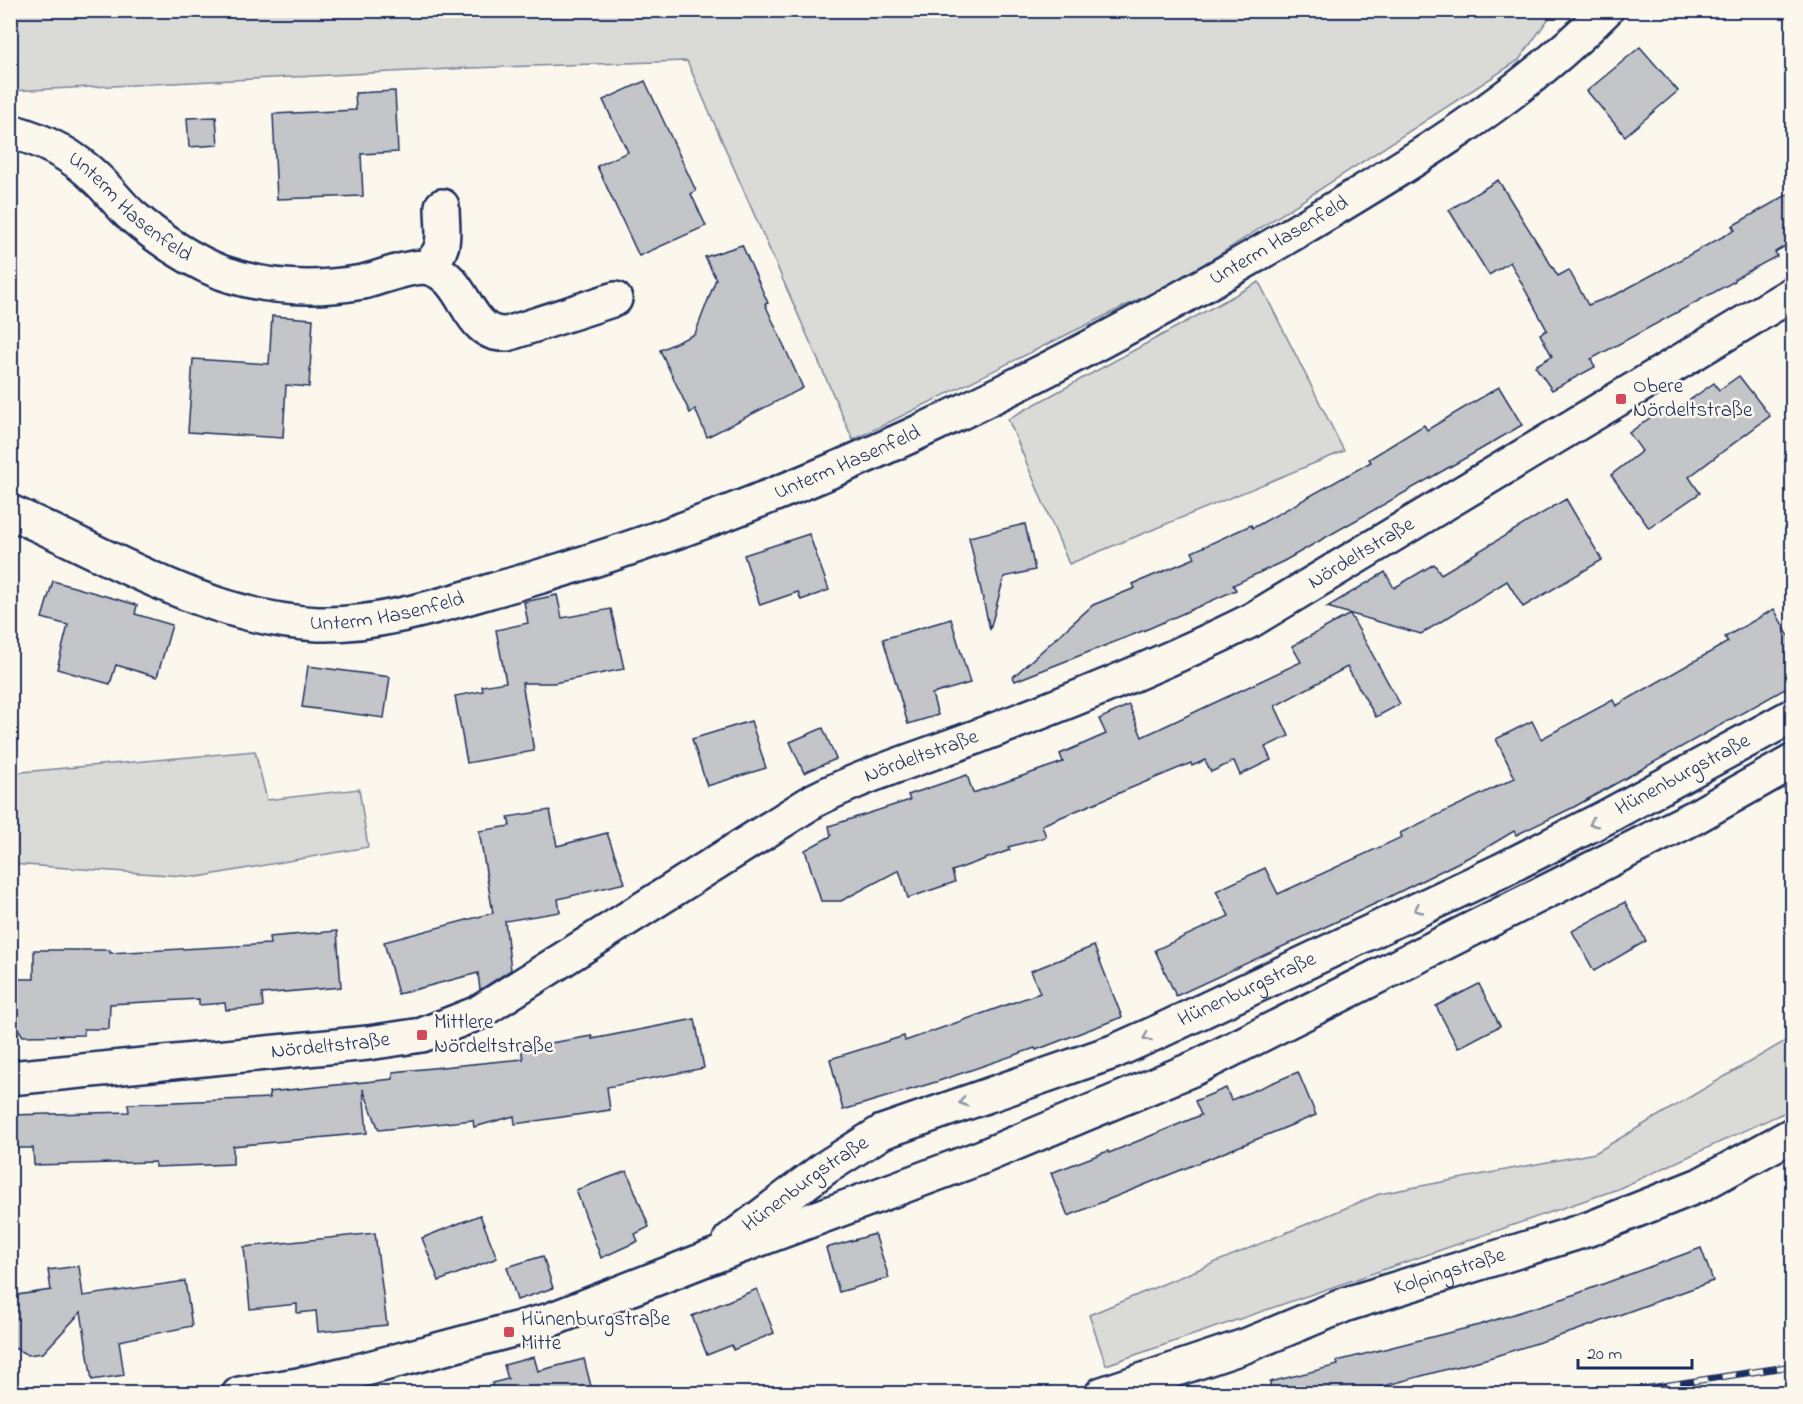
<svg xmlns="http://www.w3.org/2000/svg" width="1803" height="1404" viewBox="0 0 1803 1404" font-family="'Indie Flower',sans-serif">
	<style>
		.green { fill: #dadad7; stroke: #7a849a; stroke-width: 1.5 }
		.building { fill: #c3c5c9; stroke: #1b2f5e; stroke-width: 1.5 }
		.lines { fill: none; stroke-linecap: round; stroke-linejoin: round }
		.minor-casing { stroke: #1b2f5e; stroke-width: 38 }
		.minor { stroke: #fbf7ec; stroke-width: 33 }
		.rail-casing { stroke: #1b2f5e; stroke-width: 7 }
		.rail { stroke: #fbf7ec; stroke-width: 4.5; stroke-dasharray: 14; stroke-linecap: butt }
		.oneway { stroke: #8b93a5 }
		.poi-dot { fill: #d1495b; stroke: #fbf7ec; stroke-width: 2 }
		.labels { text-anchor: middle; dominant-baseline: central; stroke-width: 5; stroke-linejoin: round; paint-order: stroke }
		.street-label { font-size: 21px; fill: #1b2f5e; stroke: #fbf7ec }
		.poi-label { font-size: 21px; fill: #1b2f5e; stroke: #fbf7ec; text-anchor: start }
	</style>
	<rect width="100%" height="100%" fill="#fbf7ec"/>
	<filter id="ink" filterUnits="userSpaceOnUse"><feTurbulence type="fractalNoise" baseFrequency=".0167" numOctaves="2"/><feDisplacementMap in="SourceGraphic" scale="12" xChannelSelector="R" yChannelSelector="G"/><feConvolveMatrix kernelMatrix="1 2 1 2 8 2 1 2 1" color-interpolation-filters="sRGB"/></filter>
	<g filter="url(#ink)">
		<!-- green -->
		<g class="green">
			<polygon points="11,10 1554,10 1554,11 1519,60 1188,275 853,440 687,61 471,68 11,91"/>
			<polygon points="1259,282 1344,451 1069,564 1008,419"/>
			<polygon points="255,751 267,800 359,789 368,847 198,877 11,864 11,773"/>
			<polygon points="1792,1037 1792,1109 1618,1189 1106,1365 1089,1315 1379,1194 1595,1153"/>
		</g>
		<!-- building -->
		<g class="building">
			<polygon points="1640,47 1678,91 1625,136 1587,91"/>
			<polygon points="645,81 696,191 691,194 706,226 639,256 597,166 628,152 603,100"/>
			<polygon points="395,91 398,152 361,154 363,196 277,199 273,114 356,110 355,93"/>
			<polygon points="216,117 218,145 189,147 187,118"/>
			<polygon points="1498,180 1558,276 1569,270 1588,305 1617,294 1735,230 1732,226 1792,192 1792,242 1775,252 1777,256 1734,279 1735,281 1591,359 1595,367 1552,390 1535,366 1552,356 1540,334 1547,330 1510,262 1489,275 1449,210"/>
			<polygon points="742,245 768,303 765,304 803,388 707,437 695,409 690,413 660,350 695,334 716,279 705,257"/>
			<polygon points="272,316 313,319 309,387 286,385 283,438 188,432 193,359 269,364"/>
			<polygon points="1739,376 1770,416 1689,477 1700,493 1649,528 1611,475 1642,451 1629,433 1662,409 1667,416 1714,383 1719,390"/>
			<polygon points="1499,387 1522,425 1483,448 1284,561 1233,585 1236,590 1150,628 1015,681 1013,677 1093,605 1135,588 1133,584 1195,558 1192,552 1251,525 1253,528 1371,462 1369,459 1424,425 1427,430"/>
			<polygon points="1566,499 1602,560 1523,607 1507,581 1421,634 1327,607 1385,572 1394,588 1434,564 1441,574"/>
			<polygon points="1025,524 1035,570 1004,577 990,630 969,537"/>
			<polygon points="809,534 829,590 801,600 798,592 760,605 744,555"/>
			<polygon points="53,581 137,605 135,614 172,625 157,677 116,665 110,684 57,669 68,625 42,618"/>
			<polygon points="557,595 562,618 611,609 624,669 554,683 522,683 534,751 467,763 455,696 483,691 482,686 506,682 496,630 528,623 524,602"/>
			<polygon points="1774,609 1792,642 1792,685 1574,807 1516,835 1514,831 1479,852 1381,901 1176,996 1155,950 1229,916 1216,891 1265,868 1278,894 1402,837 1400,833 1515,778 1496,739 1532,721 1541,739 1613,700 1616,706 1728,642 1725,637"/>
			<polygon points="1350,614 1400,704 1376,717 1347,667 1275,706 1289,736 1265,747 1271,760 1240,775 1234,761 1211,772 1205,760 1192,766 1191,763 1042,825 1046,837 1008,847 1010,850 952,871 955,882 908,898 899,870 841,901 821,901 805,850 831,836 829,826 910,800 908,795 967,775 973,793 1063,762 1060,754 1106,734 1099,719 1129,705 1142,737 1301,662 1292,646"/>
			<polygon points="951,619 970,683 932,694 938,715 908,724 883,639"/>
			<polygon points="308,666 390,677 384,718 302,707"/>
			<polygon points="751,721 766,768 707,786 692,739"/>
			<polygon points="823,728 836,759 804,773 790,742"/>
			<polygon points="550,810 557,846 607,833 625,883 558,899 560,912 505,921 511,970 480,990 478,973 398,994 384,942 493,913 479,831 510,826 508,817"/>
			<polygon points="1625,902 1646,941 1594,971 1572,931"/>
			<polygon points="337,931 341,987 262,994 263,1007 226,1010 225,1003 199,1005 199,999 110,1004 109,1029 84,1029 84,1035 23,1036 10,1017 10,979 34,979 34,950 110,950 110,953 270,944 269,937"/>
			<polygon points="1094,946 1122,1017 1036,1050 1035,1048 936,1082 843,1110 830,1059 904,1036 905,1041 1040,993 1031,971"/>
			<polygon points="1479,984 1500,1026 1458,1048 1436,1006"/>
			<polygon points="695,1019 704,1068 607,1087 610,1110 515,1124 514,1116 474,1127 473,1120 379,1130 363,1089 367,1133 233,1146 233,1164 155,1167 155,1162 34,1165 33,1148 10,1148 10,1115 129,1112 128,1104 270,1098 269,1092 393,1079 393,1072 523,1059 521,1048 592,1036 592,1039"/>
			<polygon points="1298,1072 1316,1115 1068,1216 1051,1173 1108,1151 1109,1153 1201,1115 1195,1101 1226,1088 1231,1100"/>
			<polygon points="627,1171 649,1227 635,1234 638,1241 601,1258 576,1190"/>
			<polygon points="480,1215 497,1258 439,1281 422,1238"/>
			<polygon points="375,1233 387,1325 318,1332 316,1311 297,1313 297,1304 250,1309 244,1247"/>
			<polygon points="875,1234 889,1278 839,1292 826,1248"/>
			<polygon points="1701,1248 1713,1281 1575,1331 1489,1358 1354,1394 1271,1394 1270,1382 1338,1365 1337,1361 1479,1325 1565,1298"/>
			<polygon points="543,1256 553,1288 517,1300 507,1267"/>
			<polygon points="79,1266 83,1296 185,1281 192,1326 119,1341 124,1375 92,1380 81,1312 43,1353 28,1355 10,1346 10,1296 51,1290 48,1270"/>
			<polygon points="757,1289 774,1333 733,1350 732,1345 707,1355 692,1316"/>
			<polygon points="534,1357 538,1371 584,1359 593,1394 493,1394 492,1383 508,1379 504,1365"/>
		</g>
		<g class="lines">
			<!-- minor casing -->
			<g class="minor-casing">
				<g id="minor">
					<path id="s1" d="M10,131C44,140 72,154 97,179C109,190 119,204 131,215C159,239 189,260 223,273C268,289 317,290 363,282C380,278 413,264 429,268C468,278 465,337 507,334L615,299"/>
					<path d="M426,267C449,250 442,232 442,206"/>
					<path id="s2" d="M10,512C110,555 207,619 318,624C382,626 457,600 518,583C790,505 1045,380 1287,237C1398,171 1515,103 1606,10"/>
					<path id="s3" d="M10,1078L368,1043L422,1035L478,1013L815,800C869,773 926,756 981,735C1072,701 1163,664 1250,621L1792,294"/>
					<path id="s4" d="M730,1240L825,1168L882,1132L1113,1052L1160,1031L1500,871L1608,816L1792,716"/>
					<polyline points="239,1394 298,1385 358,1371 550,1320 706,1259 982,1157 1195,1068 1695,817 1792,762"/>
					<path id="s5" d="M1102,1394L1245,1346L1347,1304L1589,1229L1700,1185L1792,1135"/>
				</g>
			</g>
			<!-- minor -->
			<use href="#minor" class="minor"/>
			<!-- rail casing -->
			<g class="rail-casing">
				<g id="rail">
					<polyline points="1611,1394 1792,1366"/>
					<polyline points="1768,1394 1792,1390"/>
				</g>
			</g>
			<!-- rail -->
			<use href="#rail" class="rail"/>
		</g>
		<!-- one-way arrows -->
		<defs><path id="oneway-chevron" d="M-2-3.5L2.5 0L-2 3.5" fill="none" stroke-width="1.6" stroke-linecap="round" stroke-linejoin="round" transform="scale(1.5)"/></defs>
		<g class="oneway">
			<use href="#oneway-chevron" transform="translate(1593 823) rotate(153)"/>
			<use href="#oneway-chevron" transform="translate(1418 909) rotate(155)"/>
			<use href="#oneway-chevron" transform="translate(1147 1037) rotate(156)"/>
			<use href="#oneway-chevron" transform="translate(963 1102) rotate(162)"/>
		</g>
	</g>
	<!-- markers -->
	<g class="poi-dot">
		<rect x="1615" y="393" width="12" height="12" rx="3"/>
		<rect x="416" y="1029" width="12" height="12" rx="3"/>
		<rect x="503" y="1326" width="12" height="12" rx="3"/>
	</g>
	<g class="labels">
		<!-- street labels -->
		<g class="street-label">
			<text stroke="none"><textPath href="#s1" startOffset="144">Unterm Hasenfeld</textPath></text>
			<text stroke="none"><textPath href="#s2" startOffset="1372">Unterm Hasenfeld</textPath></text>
			<text stroke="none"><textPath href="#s2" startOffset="886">Unterm Hasenfeld</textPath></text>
			<text stroke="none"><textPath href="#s3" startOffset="1474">Nördeltstraße</textPath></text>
			<text stroke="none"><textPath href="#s2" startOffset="400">Unterm Hasenfeld</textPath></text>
			<text stroke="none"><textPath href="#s3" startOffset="988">Nördeltstraße</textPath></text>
			<text stroke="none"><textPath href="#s4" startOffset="1065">Hünenburgstraße</textPath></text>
			<text stroke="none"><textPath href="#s4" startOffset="579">Hünenburgstraße</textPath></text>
			<text stroke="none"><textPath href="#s3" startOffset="322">Nördeltstraße</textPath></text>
			<text stroke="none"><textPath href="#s4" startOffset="94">Hünenburgstraße</textPath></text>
			<text stroke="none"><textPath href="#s5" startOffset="369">Kolpingstraße</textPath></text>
		</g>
		<!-- poi labels -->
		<g class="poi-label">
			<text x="1633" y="387">Obere<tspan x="1633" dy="24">Nördeltstraße</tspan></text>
			<text x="434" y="1023">Mittlere<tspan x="434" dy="24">Nördeltstraße</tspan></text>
			<text x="521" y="1320">Hünenburgstraße<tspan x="521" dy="24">Mitte</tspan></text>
		</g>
	</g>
	<!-- margin -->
	<rect width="1803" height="1404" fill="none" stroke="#fbf7ec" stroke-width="36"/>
	<rect x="18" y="18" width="1767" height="1368" fill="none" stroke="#1b2f5e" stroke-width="2" filter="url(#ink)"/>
	<!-- scale -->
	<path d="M1578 1359v9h114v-9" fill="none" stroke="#1b2f5e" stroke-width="3"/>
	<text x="1587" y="1359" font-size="18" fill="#1b2f5e" stroke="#fbf7ec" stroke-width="4.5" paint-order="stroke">20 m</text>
</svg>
